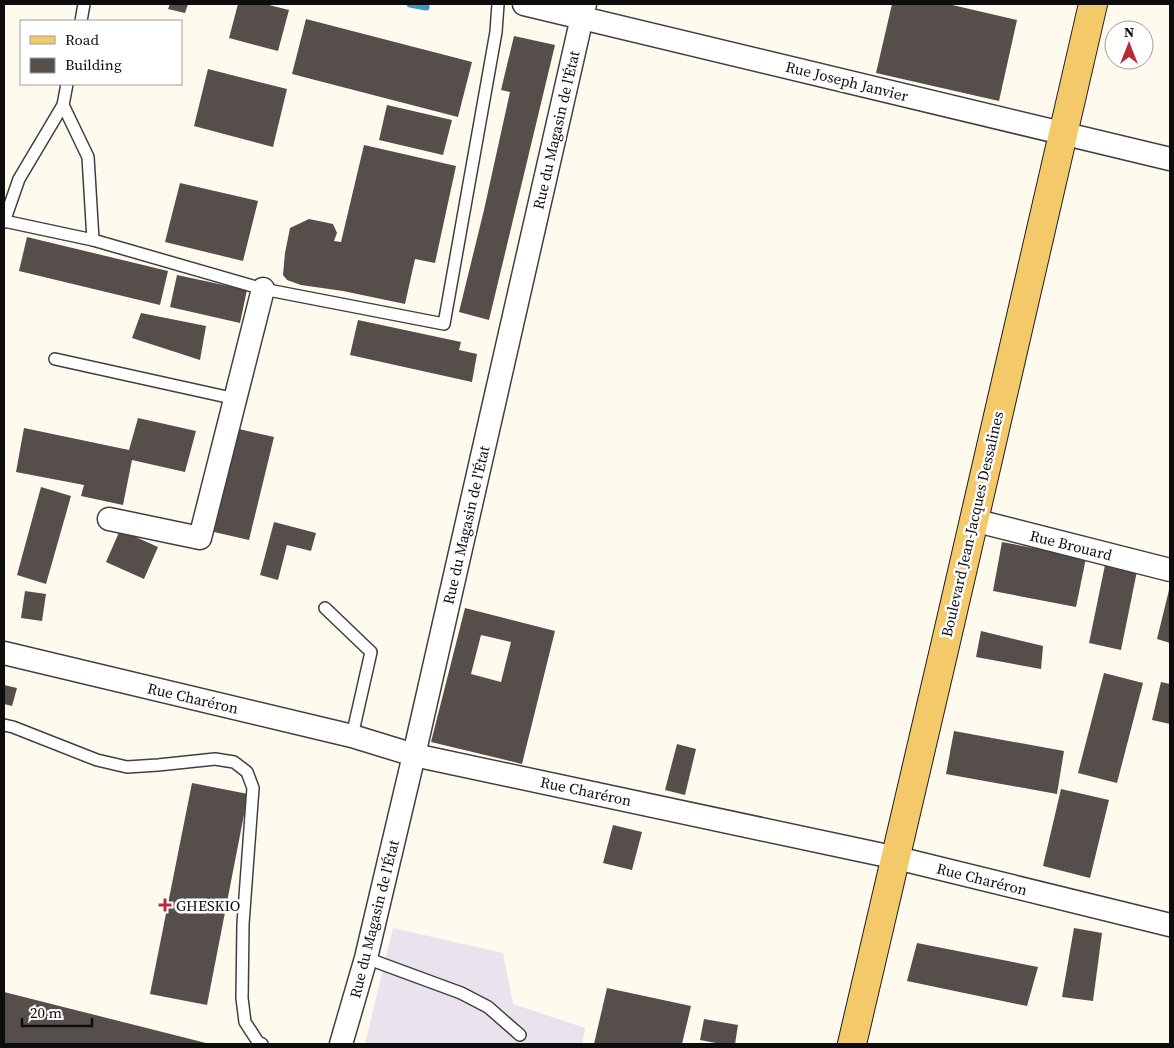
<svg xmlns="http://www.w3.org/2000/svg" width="1174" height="1048" viewBox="0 0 1174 1048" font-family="'Source Serif 4',serif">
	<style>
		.industrial { fill: #eae2ec }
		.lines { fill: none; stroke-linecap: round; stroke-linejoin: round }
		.stream { stroke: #3e99c8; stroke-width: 7 }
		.building { fill: #554e4a; fill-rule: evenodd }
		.service-casing { stroke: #404040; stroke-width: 14 }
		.minor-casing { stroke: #404040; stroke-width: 25 }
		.primary-casing { stroke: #1e1e1e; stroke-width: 30 }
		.service { stroke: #fff; stroke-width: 11 }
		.minor { stroke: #fff; stroke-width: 22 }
		.primary { stroke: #f3c969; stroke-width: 28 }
		.poi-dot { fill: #b82a3a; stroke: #fff; stroke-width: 2 }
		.labels { text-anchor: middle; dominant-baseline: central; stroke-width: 5; stroke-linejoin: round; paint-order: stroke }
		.street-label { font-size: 15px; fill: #0d0d0d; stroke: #fff }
		.poi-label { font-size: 15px; fill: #0d0d0d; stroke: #fff; text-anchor: start }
	</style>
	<rect width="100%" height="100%" fill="#fefaee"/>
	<!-- industrial -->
	<polygon class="industrial" points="393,928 503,953 513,1004 585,1028 582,1044 365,1044"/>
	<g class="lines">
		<!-- stream -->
		<polyline class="stream" points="410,4 426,7"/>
	</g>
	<!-- building -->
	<g class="building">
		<polygon points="170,4 188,4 185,13 168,9"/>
		<polygon points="238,4 265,4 289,10 278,51 229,38"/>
		<polygon points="892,4 948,4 1017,20 999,101 876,73"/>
		<polygon points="306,19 472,62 458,117 292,74"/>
		<polygon points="514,36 555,45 489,320 459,312 484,210 510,92 501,90"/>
		<polygon points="208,69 287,89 273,147 194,126"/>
		<polygon points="387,105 452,120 443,155 379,140"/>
		<polygon points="364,145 456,166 435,263 415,259 405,304 343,291 301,285 287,280 283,275 285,253 290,228 309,219 333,224 337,233 334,241 341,242"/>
		<polygon points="180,183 258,201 243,261 165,242"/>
		<polygon points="27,237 168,271 160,305 19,271"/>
		<polygon points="177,275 247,290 240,323 170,307"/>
		<polygon points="141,313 206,326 200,360 132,338"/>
		<polygon points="358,320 461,342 459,350 477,354 472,382 350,355"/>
		<polygon points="138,418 196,431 185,472 132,460 123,505 81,496 84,485 16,472 24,428 129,450"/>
		<polygon points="239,429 274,437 249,540 214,532"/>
		<polygon points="41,487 71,496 46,584 17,575"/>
		<polygon points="274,522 316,533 311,551 287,545 278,580 260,575"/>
		<polygon points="120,530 158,547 144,579 106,562"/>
		<polygon points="1002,542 1086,558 1076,607 993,591"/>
		<polygon points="1105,565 1137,571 1121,650 1089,643"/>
		<polygon points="1170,586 1170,643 1157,639"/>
		<polygon points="25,591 46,594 42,621 21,618"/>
		<path d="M465,608L555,631L522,764L431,742ZM481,635L511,642L501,682L471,674Z"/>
		<polygon points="981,631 1043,646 1041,669 976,657"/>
		<polygon points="1104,673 1143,683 1117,783 1078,773"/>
		<polygon points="1161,682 1170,684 1170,724 1152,720"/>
		<polygon points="4,685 17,688 12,706 4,704"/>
		<polygon points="954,731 1064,751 1057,794 946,774"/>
		<polygon points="677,744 696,749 685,795 665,790"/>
		<polygon points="192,783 248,794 207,1005 150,994"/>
		<polygon points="1061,789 1109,800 1090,878 1043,866"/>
		<polygon points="613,825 642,832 632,870 603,863"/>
		<polygon points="1074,928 1102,933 1093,1001 1062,997"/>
		<polygon points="917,943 1038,967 1027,1006 907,981"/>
		<polygon points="607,988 691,1006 682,1044 594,1044"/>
		<polygon points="4,992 210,1044 4,1043"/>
		<polygon points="704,1019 738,1025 735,1044 721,1044 700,1040"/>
	</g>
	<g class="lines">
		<!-- service casing -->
		<g class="service-casing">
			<g id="service">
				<polyline points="81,21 84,4"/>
				<polyline points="63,105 88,157 93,240"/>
				<polyline points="4,221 93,240 263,289 444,324 496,32 498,4"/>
				<polyline points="4,222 19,179 63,105 67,84"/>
				<polyline points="55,359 236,399"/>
				<polyline points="325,608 371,652 352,736"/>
				<polyline points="4,725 13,727 97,760 127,767 158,765 215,759 234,762 247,772 253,788 243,924 242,998 245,1022 258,1042 262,1044"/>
				<polyline points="366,958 461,993 488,1007 520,1035"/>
			</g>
		</g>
		<!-- minor casing -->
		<g class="minor-casing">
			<g id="minor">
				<polyline points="524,4 1170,159"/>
				<polyline points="109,519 200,538 263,289"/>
				<polyline points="973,520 1170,570"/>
				<polyline points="4,653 352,736 414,755 897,858 1170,925"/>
				<polyline points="341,1044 366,958 414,755 585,4"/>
			</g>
		</g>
		<!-- primary casing -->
		<g class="primary-casing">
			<path id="primary" d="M852,1044C935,698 1011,350 1093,4"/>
		</g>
		<!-- service -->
		<use href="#service" class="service"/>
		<!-- minor -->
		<use href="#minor" class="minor"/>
		<!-- primary -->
		<use href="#primary" class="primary"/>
	</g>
	<!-- markers -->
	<path class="poi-dot" d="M162.5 897.5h5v5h5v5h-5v5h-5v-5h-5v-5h5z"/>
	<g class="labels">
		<!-- street labels -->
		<g class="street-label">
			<text transform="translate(847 81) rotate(14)">Rue Joseph Janvier</text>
			<text transform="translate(556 130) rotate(-77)">Rue du Magasin de l'État</text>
			<text transform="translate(972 524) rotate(-77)">Boulevard Jean-Jacques Dessalines</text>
			<text transform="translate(466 525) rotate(-77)">Rue du Magasin de l'État</text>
			<text transform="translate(1071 545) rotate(14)">Rue Brouard</text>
			<text transform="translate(193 698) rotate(13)">Rue Charéron</text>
			<text transform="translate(586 791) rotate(12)">Rue Charéron</text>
			<text transform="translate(982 879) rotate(14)">Rue Charéron</text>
			<text transform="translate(374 919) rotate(-76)">Rue du Magasin de l'État</text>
		</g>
		<!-- poi labels -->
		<g class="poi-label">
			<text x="176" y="905">GHESKIO</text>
		</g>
	</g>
	<!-- border -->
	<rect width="1174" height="1048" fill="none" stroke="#0d0d0d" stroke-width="10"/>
	<!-- legend -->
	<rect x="20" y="20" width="162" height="65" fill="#ffffff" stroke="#9e9e9e"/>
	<rect x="30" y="36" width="25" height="8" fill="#f3c969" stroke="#9e9e9e"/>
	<text x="65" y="45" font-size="15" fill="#0d0d0d">Road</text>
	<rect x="30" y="58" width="25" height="15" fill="#554e4a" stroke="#9e9e9e"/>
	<text x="65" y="70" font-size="15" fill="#0d0d0d">Building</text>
	<!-- north arrow -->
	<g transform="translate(1129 45)"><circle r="24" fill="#ffffff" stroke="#9e9e9e"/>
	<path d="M0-4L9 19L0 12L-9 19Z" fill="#b82a3a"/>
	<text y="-8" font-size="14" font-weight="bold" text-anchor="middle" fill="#0d0d0d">N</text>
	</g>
	<!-- scale -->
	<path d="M22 1018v8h70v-8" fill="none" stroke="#0d0d0d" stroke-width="2.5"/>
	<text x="30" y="1018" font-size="15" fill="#0d0d0d" stroke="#ffffff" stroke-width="4" paint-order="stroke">20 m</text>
</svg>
